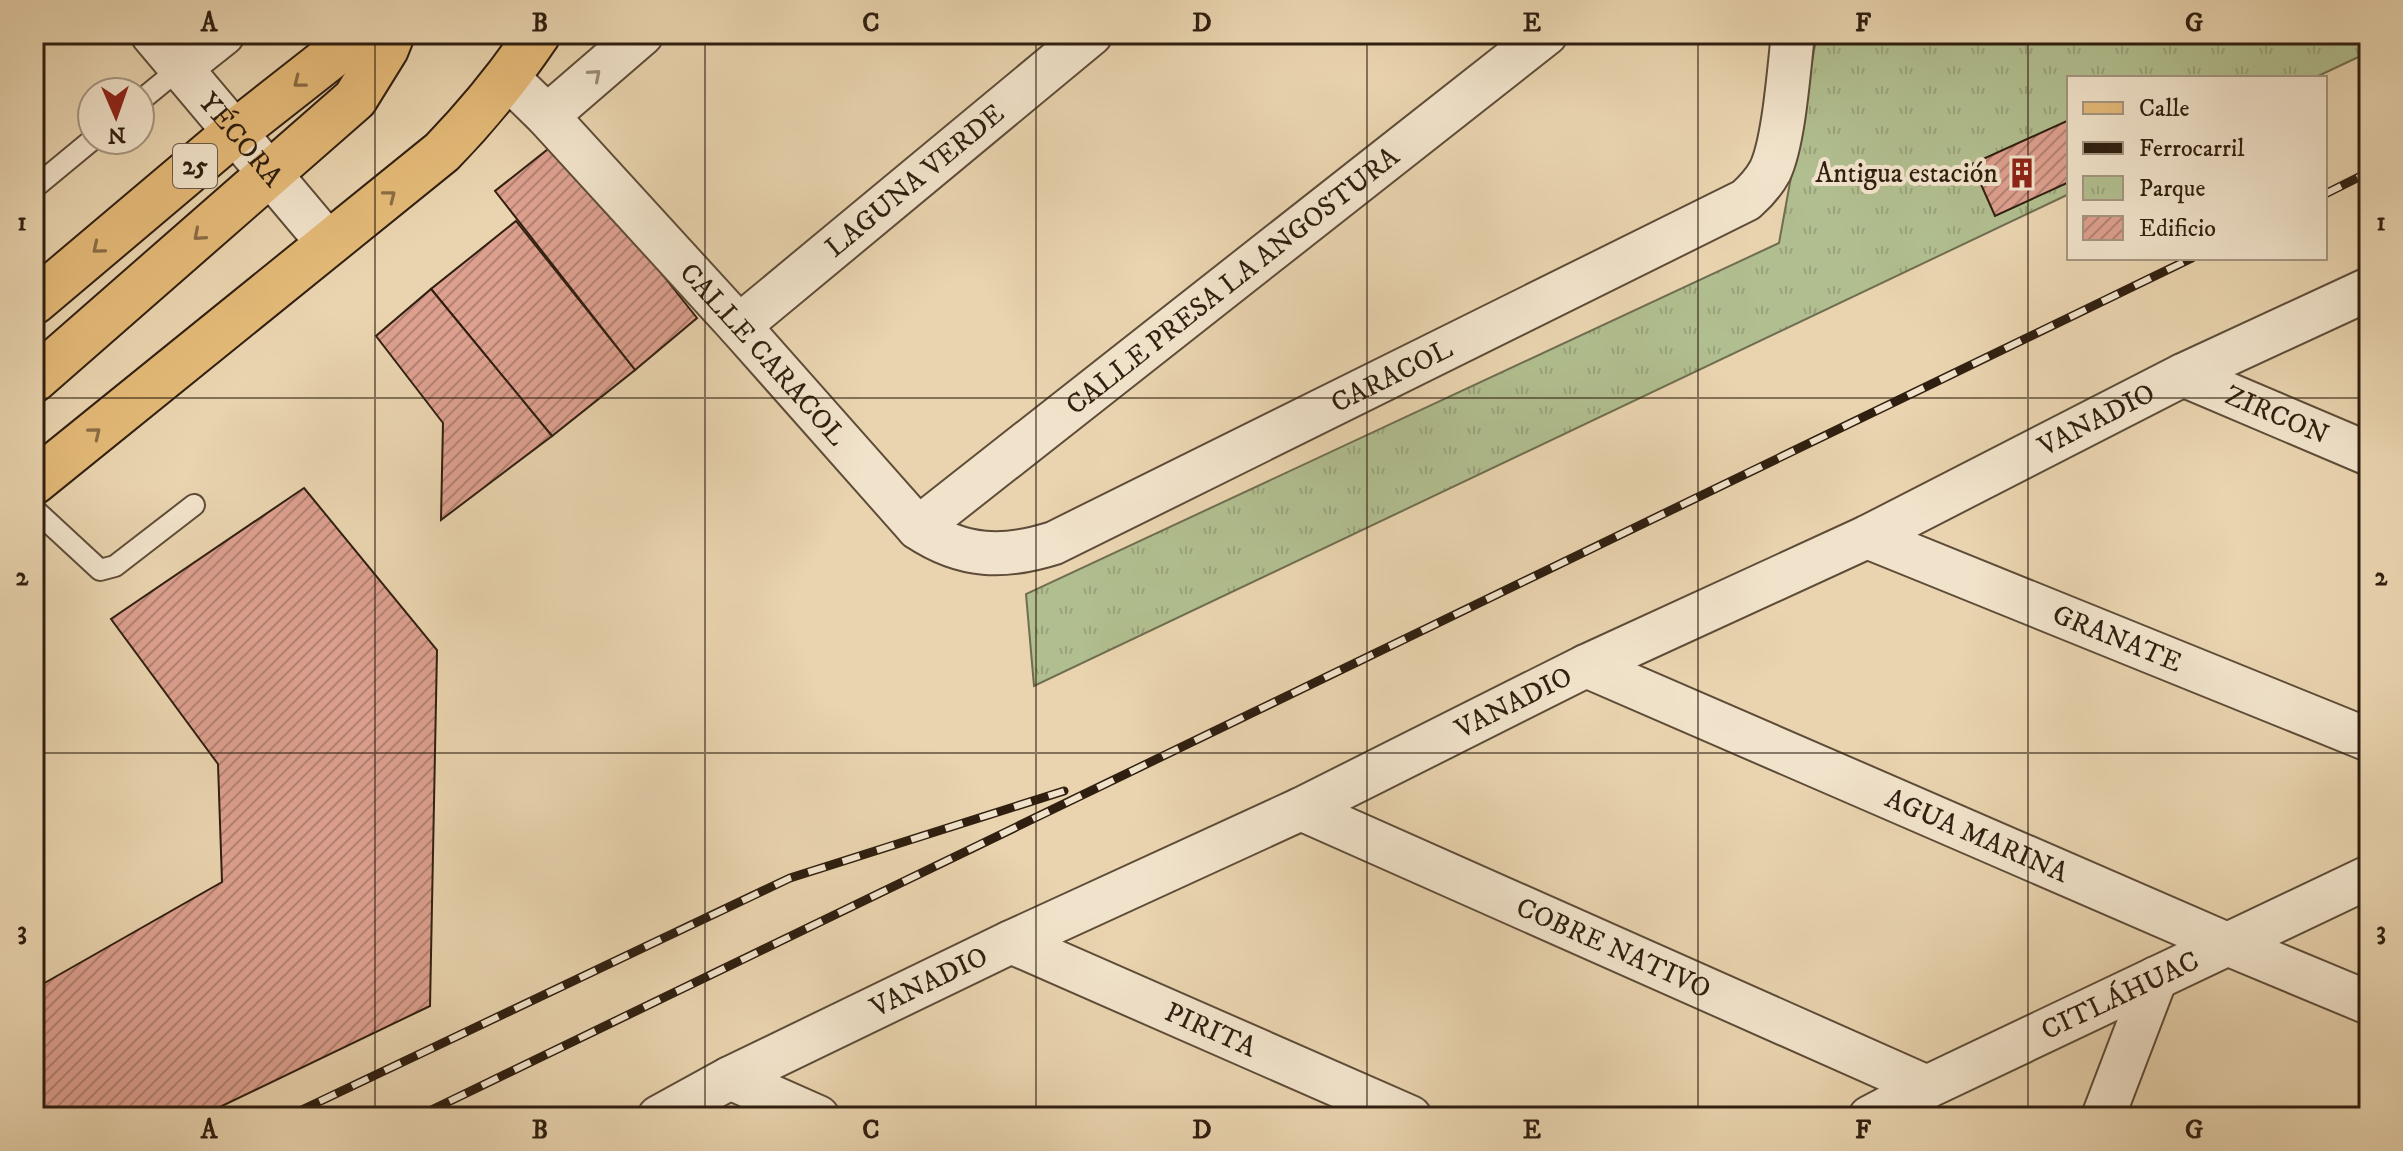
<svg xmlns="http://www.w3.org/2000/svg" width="2403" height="1151" viewBox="0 0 2403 1151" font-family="'IM FELL DW Pica',serif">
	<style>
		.park { fill: url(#park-tufts); stroke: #706e50; stroke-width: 2 }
		.building { fill: url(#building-hatch); stroke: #301f10; stroke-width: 2 }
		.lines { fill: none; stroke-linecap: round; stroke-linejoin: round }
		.lane-casing { stroke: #5e4c38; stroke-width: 24 }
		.street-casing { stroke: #5e4c38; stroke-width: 46 }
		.primary-casing { stroke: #301f10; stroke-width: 48 }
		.lane { stroke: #f1e3cb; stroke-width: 20 }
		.street { stroke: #f1e3cb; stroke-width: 42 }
		.primary { stroke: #e4ba78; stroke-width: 44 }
		.rail-casing { stroke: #301f10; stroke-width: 9 }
		.rail { stroke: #f1e3cb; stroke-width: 6; stroke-dasharray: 18; stroke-linecap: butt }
		.oneway { stroke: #9a8b77 }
		.oneway2 { stroke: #8a6c44 }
		.grid { fill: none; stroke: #301f10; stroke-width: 2; stroke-opacity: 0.55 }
		.labels { text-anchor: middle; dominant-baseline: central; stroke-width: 8; stroke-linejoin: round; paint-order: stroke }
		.shield { fill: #f1e3cb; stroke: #6a5a48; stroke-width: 2 }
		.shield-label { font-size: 26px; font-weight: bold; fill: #301f10 }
		.street-label { font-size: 28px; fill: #301f10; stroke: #f1e3cb }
		.poi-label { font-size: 28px; fill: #301f10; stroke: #f1e3cb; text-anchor: end }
		.neatline { fill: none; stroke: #301f10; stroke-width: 3 }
		.grid-label { font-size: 26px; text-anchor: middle; font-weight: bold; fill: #301f10 }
	</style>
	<defs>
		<pattern id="park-tufts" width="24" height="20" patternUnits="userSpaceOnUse" patternTransform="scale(2)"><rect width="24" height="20" fill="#b1be8f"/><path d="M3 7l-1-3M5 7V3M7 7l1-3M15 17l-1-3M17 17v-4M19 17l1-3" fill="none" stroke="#99a37a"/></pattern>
		<pattern id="building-hatch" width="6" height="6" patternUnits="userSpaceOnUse" patternTransform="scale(2)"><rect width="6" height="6" fill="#dda08f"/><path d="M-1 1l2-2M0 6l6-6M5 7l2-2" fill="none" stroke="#b48273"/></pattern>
	</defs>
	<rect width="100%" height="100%" fill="#e9d4af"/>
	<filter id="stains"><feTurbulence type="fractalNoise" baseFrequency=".0025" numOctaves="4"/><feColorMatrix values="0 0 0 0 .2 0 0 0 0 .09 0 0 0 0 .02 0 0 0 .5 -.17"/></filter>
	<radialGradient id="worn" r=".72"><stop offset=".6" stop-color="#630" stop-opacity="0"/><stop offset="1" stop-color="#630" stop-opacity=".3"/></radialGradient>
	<!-- park -->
	<polygon class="park" points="1817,34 2369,34 2369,52 2314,78 2069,78 2069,194 1034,686 1026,594 1779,243"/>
	<!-- building -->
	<g class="building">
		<polygon points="2069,120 2069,182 1995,216 1972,164"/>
		<polygon points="557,142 697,318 635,370 495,191"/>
		<polygon points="516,221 635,370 552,436 431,289"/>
		<polygon points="431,289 552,436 441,520 443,423 376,336"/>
		<polygon points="304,488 437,650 430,1006 199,1117 34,1117 34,989 222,882 218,764 111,619"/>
	</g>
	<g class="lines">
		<!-- lane casing -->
		<g class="lane-casing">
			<g id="lane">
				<polyline points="140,101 179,69"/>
				<polyline points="34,188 92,140"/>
				<polyline points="34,509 100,570 115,566 194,505"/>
			</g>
		</g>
		<!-- street casing -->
		<g class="street-casing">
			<g id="street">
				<path id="s1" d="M152,34L329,244"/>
				<polyline points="179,69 223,34"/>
				<path id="s2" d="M508,78L547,116L739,326L918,528C963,558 1004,559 1054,543L1746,200C1756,191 1764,182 1770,171C1784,142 1789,68 1793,34"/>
				<polyline points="547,116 642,34"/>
				<path id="s3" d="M739,326L1091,34"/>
				<path id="s4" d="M2183,375L2369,454"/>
				<path id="s5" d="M918,528L1546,34"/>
				<path id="s6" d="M1867,537L2369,740"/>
				<path id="s7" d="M1586,666L2227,944L2369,1003"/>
				<path id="s8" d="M1301,809L1927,1087"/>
				<path id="s9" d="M1011,942L1410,1117"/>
				<polyline points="730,1078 818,1117"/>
				<path id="s10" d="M659,1117L730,1078L1011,942L1301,809L1586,666L1867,537L2183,375L2369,289"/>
				<path id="s11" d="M1870,1117L1927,1087L2369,877"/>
				<polyline points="2103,1117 2156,978"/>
			</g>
		</g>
		<!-- primary casing -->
		<g class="primary-casing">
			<g id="primary">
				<polyline points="34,302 234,133 360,34"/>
				<polyline points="34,380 355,99 386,49 392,34"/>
				<path d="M34,482L442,152C478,115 509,77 538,34"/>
			</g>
		</g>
		<!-- lane -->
		<use href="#lane" class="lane"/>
		<!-- street -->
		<use href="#street" class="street"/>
		<!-- primary -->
		<use href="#primary" class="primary"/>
		<!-- rail casing -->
		<g class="rail-casing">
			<g id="rail">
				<polyline points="2325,194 2369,172"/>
				<polyline points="287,1117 790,878 1064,791"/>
				<polyline points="417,1117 2192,258"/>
			</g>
		</g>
		<!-- rail -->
		<use href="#rail" class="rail"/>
	</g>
	<!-- one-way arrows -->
	<defs><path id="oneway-chevron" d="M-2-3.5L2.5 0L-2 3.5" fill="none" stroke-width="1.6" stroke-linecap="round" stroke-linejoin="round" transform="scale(2)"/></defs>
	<use class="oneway" href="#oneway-chevron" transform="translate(595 75) rotate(-41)"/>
	<g class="oneway2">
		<use href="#oneway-chevron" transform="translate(299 82) rotate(142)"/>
		<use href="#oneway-chevron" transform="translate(390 196) rotate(-38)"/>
		<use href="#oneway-chevron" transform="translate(199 235) rotate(139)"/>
		<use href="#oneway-chevron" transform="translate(98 248) rotate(140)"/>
		<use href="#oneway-chevron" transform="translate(95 433) rotate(-39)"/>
	</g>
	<!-- grid -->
	<path class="grid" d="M375,34V1117M705,34V1117M1036,34V1117M1367,34V1117M1698,34V1117M2028,34V1117M34,398H2369M34,753H2369"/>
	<!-- icons -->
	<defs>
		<g id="building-bare" transform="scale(2.4)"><path d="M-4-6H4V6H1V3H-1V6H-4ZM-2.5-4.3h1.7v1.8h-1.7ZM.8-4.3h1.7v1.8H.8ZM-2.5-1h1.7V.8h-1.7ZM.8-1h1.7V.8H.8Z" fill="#8f2418" stroke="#f1e3cb" stroke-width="2.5" paint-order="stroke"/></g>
	</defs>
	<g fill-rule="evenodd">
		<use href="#building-bare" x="2022" y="173"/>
	</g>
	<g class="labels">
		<!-- shield labels -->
		<rect class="shield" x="173" y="144" width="44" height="44" rx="6"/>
		<g class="shield-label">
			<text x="195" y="166">25</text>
		</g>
		<!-- street labels -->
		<g class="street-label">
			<text stroke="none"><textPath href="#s1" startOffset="138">YÉCORA</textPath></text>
			<text stroke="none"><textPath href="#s3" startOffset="228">LAGUNA VERDE</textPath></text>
			<text stroke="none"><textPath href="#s5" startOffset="400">CALLE PRESA LA ANGOSTURA</textPath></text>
			<text stroke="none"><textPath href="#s2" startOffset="376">CALLE CARACOL</textPath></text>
			<text stroke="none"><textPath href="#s2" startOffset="1128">CARACOL</textPath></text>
			<text stroke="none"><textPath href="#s4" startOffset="102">ZIRCON</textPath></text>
			<text stroke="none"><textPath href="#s10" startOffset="1598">VANADIO</textPath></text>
			<text stroke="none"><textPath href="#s6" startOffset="270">GRANATE</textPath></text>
			<text stroke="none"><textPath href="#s10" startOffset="950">VANADIO</textPath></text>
			<text stroke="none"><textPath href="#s7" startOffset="426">AGUA MARINA</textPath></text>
			<text stroke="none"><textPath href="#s8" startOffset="342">COBRE NATIVO</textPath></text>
			<text stroke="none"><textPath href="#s10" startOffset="302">VANADIO</textPath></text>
			<text stroke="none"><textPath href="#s11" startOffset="278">CITLÁHUAC</textPath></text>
			<text stroke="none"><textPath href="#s9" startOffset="218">PIRITA</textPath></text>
		</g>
		<!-- poi labels -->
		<g class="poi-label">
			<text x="1998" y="173">Antigua estación</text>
		</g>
	</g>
	<!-- margin -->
	<rect width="2403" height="1151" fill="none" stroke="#e9d4af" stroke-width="88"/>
	<!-- legend -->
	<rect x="2067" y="76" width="260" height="184" fill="#f1e3cb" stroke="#a49580" stroke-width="2"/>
	<rect x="2083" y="102" width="40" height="12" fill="#e4ba78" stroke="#a49580" stroke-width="2"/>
	<text x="2139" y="116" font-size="24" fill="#301f10">Calle</text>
	<rect x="2083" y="142" width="40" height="12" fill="#301f10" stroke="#a49580" stroke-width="2"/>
	<text x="2139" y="156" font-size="24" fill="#301f10">Ferrocarril</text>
	<rect x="2083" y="176" width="40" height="24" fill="url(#park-tufts)" stroke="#a49580" stroke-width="2"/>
	<text x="2139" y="196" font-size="24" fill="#301f10">Parque</text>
	<rect x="2083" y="216" width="40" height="24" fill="url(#building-hatch)" stroke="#a49580" stroke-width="2"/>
	<text x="2139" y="236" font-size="24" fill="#301f10">Edificio</text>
	<!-- north arrow -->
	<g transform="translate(116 116) rotate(178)"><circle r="38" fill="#f1e3cb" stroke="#a49580" stroke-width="2"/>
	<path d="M0-6L14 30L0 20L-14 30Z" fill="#8f2418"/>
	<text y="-12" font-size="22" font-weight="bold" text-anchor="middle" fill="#301f10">N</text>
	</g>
	<rect x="44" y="44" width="2315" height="1063" class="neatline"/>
	<g class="grid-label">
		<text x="209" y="31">A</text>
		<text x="540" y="31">B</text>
		<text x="871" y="31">C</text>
		<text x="1202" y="31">D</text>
		<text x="1532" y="31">E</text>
		<text x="1863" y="31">F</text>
		<text x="2194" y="31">G</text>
		<text x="22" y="230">1</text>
		<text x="2381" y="230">1</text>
		<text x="22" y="585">2</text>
		<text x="2381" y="585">2</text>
		<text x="22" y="939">3</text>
		<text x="2381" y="939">3</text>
		<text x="209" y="1138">A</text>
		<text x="540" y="1138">B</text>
		<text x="871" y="1138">C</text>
		<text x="1202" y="1138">D</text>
		<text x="1532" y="1138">E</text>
		<text x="1863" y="1138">F</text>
		<text x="2194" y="1138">G</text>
	</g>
	<rect width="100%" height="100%" filter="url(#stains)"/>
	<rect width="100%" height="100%" fill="url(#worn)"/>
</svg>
